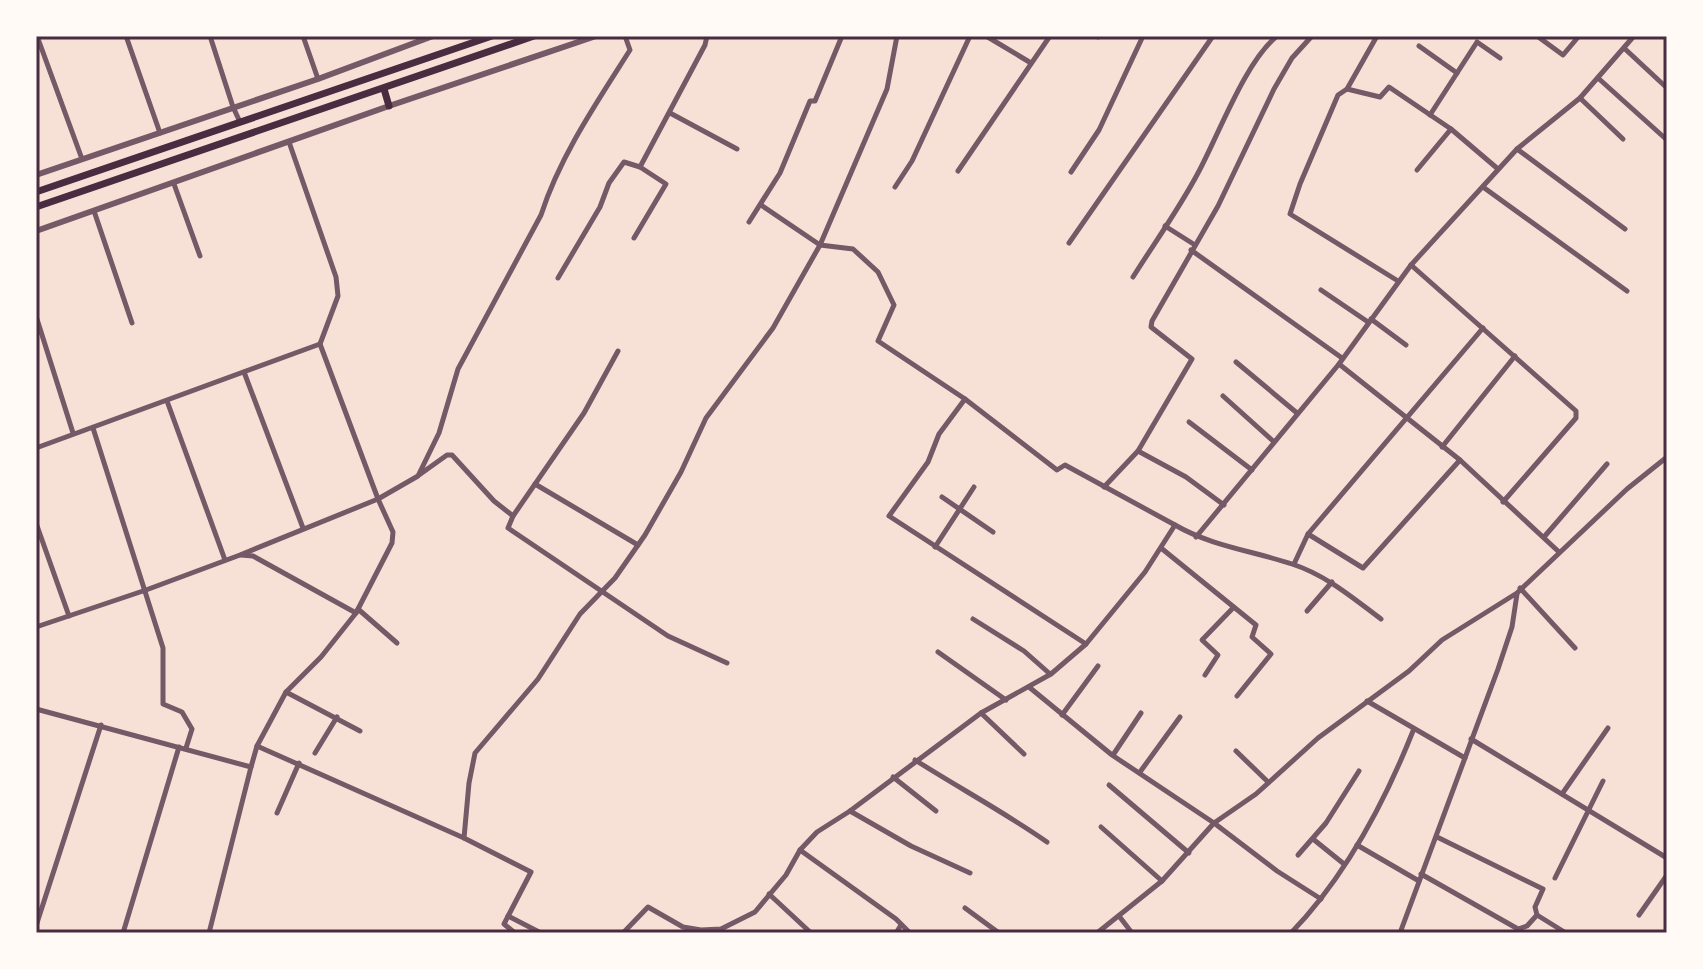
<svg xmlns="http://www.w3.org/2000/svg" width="1703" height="969" viewBox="0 0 1703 969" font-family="'Golos Text',sans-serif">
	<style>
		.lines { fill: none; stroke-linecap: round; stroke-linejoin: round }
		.minor { stroke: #755966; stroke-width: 5 }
		.tertiary { stroke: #755966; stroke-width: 6 }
		.primary { stroke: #4a2c40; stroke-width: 7 }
		.neatline { fill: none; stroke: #4a2c40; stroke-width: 3 }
	</style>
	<rect width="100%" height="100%" fill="#f7e1d7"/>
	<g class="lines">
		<!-- minor -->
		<g class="minor">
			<polyline points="37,36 82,159"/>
			<polyline points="126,36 160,133"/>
			<polyline points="210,36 233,107 240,122"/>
			<polyline points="303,36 318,79"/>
			<polyline points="986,36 1031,63"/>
			<polyline points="1098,36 1098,37"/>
			<polyline points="1377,36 1347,89 1338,95 1300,184 1290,214 1398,281"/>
			<polyline points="1537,36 1563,55 1579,36"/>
			<polyline points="1419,46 1457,73"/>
			<polyline points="1624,48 1667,88"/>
			<polyline points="1598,78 1667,140"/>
			<polyline points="1347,89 1380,97 1389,87 1451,129 1498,169"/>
			<polyline points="1580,98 1623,139"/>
			<polyline points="670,113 737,149"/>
			<polyline points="1430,115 1477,42 1500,58"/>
			<polyline points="1517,149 1625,229"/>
			<polyline points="1417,170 1451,129"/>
			<polyline points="958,171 1050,36"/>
			<polyline points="1071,172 1099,130 1143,36"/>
			<polyline points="174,184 200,256"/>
			<polyline points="895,187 912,161 970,36"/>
			<polyline points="1483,187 1627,291"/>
			<polyline points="761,205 820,245 853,249 878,272 894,305 878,341 965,399 1057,470 1065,465 1175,525"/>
			<polyline points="94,211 132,323"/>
			<polyline points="749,222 780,173 810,101 815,101 842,36"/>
			<polyline points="1165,226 1195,245"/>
			<polyline points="634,238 666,184 640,167"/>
			<polyline points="1069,243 1213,36"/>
			<polyline points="1191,250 1342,358"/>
			<polyline points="1411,265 1576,411 1576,418 1503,502"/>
			<path d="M1133,277C1155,242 1179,209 1198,173C1219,134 1245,62 1277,36"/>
			<polyline points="558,278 600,207 609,183 624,162 640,167 705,45 707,36"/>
			<polyline points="1321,290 1368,322"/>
			<polyline points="36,316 73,433"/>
			<polyline points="1371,319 1406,345"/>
			<polyline points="618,351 584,413 513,516 508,528 668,636 727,663"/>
			<polyline points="1236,362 1297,413"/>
			<polyline points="1339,364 1460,460 1559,552"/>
			<polyline points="244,372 303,528"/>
			<polyline points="1223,396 1273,441"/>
			<polyline points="965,399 939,434 928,462 889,516 1086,644"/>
			<polyline points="167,401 225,560"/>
			<polyline points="1189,422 1252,470"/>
			<polyline points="93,428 163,648 163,704 182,712 192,729 186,748"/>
			<polyline points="1442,447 1515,356"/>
			<polyline points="36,448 320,344"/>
			<polyline points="1138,451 1186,477 1224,505"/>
			<polyline points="419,475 447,455 452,455 494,501 513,516"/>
			<polyline points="535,484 638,545"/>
			<polyline points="1104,487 1138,451 1192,359 1151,327 1152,321 1218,206 1274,89 1292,58 1312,36"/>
			<polyline points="942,497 993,532"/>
			<polyline points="36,523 69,616"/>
			<polyline points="1308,534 1363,568 1460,460"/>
			<polyline points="1196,537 1339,364 1411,265 1517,149 1580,98 1634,36"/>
			<polyline points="1544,537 1607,464"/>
			<polyline points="935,547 974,487"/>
			<polyline points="1161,548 1256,625 1252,637 1271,654 1237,696"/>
			<polyline points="241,555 253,556 356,613"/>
			<polyline points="1294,564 1308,534 1483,328"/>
			<polyline points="1520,588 1575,648"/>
			<polyline points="358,609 397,643"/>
			<polyline points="1307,611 1332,582"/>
			<polyline points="973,619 1024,651 1050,674"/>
			<path d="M36,627L146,590L240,555L378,499L418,476L439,433L458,369L541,215C560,156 597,102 630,50L625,36"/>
			<polyline points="938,652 1006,700"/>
			<polyline points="1205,675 1218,655 1202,640 1232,609"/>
			<polyline points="1029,687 1112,755 1214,823 1277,871 1321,899"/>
			<polyline points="286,692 360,731"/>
			<polyline points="1367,701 1465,758"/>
			<polyline points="36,709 251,767 209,933"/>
			<polyline points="981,713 1024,754"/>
			<polyline points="1062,715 1098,666"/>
			<polyline points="1471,739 1667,858"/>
			<polyline points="257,746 286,692 321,657 356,613 392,543 393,532 378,499 320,344 338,296 336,277 289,142"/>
			<polyline points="1236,751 1267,781"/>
			<polyline points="315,753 337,717"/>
			<polyline points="1113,755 1141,713"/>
			<path d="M915,760C959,788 1004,812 1047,842"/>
			<polyline points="251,767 257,746 464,838"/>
			<polyline points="1140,772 1180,717"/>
			<polyline points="893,777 936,811"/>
			<polyline points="1109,785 1189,853"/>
			<polyline points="1562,794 1608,728"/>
			<polyline points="850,811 911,846 970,873"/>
			<polyline points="277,813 299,763"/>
			<polyline points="1101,827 1162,881"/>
			<polyline points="1313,839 1344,864"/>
			<polyline points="1357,845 1419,881"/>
			<polyline points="800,850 896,919 910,933"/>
			<polyline points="1298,855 1326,823 1359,771"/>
			<polyline points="1421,874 1518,929 1527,926 1537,915 1535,907 1543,889 1437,837"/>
			<polyline points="1555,878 1603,781"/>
			<polyline points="769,894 811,933"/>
			<polyline points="965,908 999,933"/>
			<polyline points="1537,915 1566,933"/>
			<polyline points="1639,915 1667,875"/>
			<polyline points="508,916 541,933"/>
			<polyline points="1119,916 1132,933"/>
			<polyline points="36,926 101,725"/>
			<polyline points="123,933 179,747"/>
			<polyline points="515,933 504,924 531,872 464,838 469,783 475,753 538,679 580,614 615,578 645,535 681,472 706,418 773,328 820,245 887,89 897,36"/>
			<path d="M623,933L648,907L683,927L701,930L721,929L755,912L786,875L800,850L817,832L850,811L981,713L1051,674L1086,644L1145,572L1175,525C1211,546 1253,551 1292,564C1326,575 1353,598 1381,619"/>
			<polyline points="896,933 901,925"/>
			<polyline points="1097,933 1162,881 1214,823 1256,794 1318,738 1409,671 1442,640 1517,593 1627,489 1667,457"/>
			<path d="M1291,933C1346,876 1384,804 1413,731"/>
			<polyline points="1400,933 1498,669 1512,627 1517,594"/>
		</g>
		<!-- tertiary -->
		<g class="tertiary">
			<polyline points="36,175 318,79 433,36"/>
			<polyline points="36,231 389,106 596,36"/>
		</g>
		<!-- primary -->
		<g class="primary">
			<polyline points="384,89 389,106"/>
			<polyline points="36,192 492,36"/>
			<polyline points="36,207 534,36"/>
		</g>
	</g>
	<!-- border -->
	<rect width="1703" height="969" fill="none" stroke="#fffaf5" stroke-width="76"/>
	<rect x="38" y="38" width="1627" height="893" class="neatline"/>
</svg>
